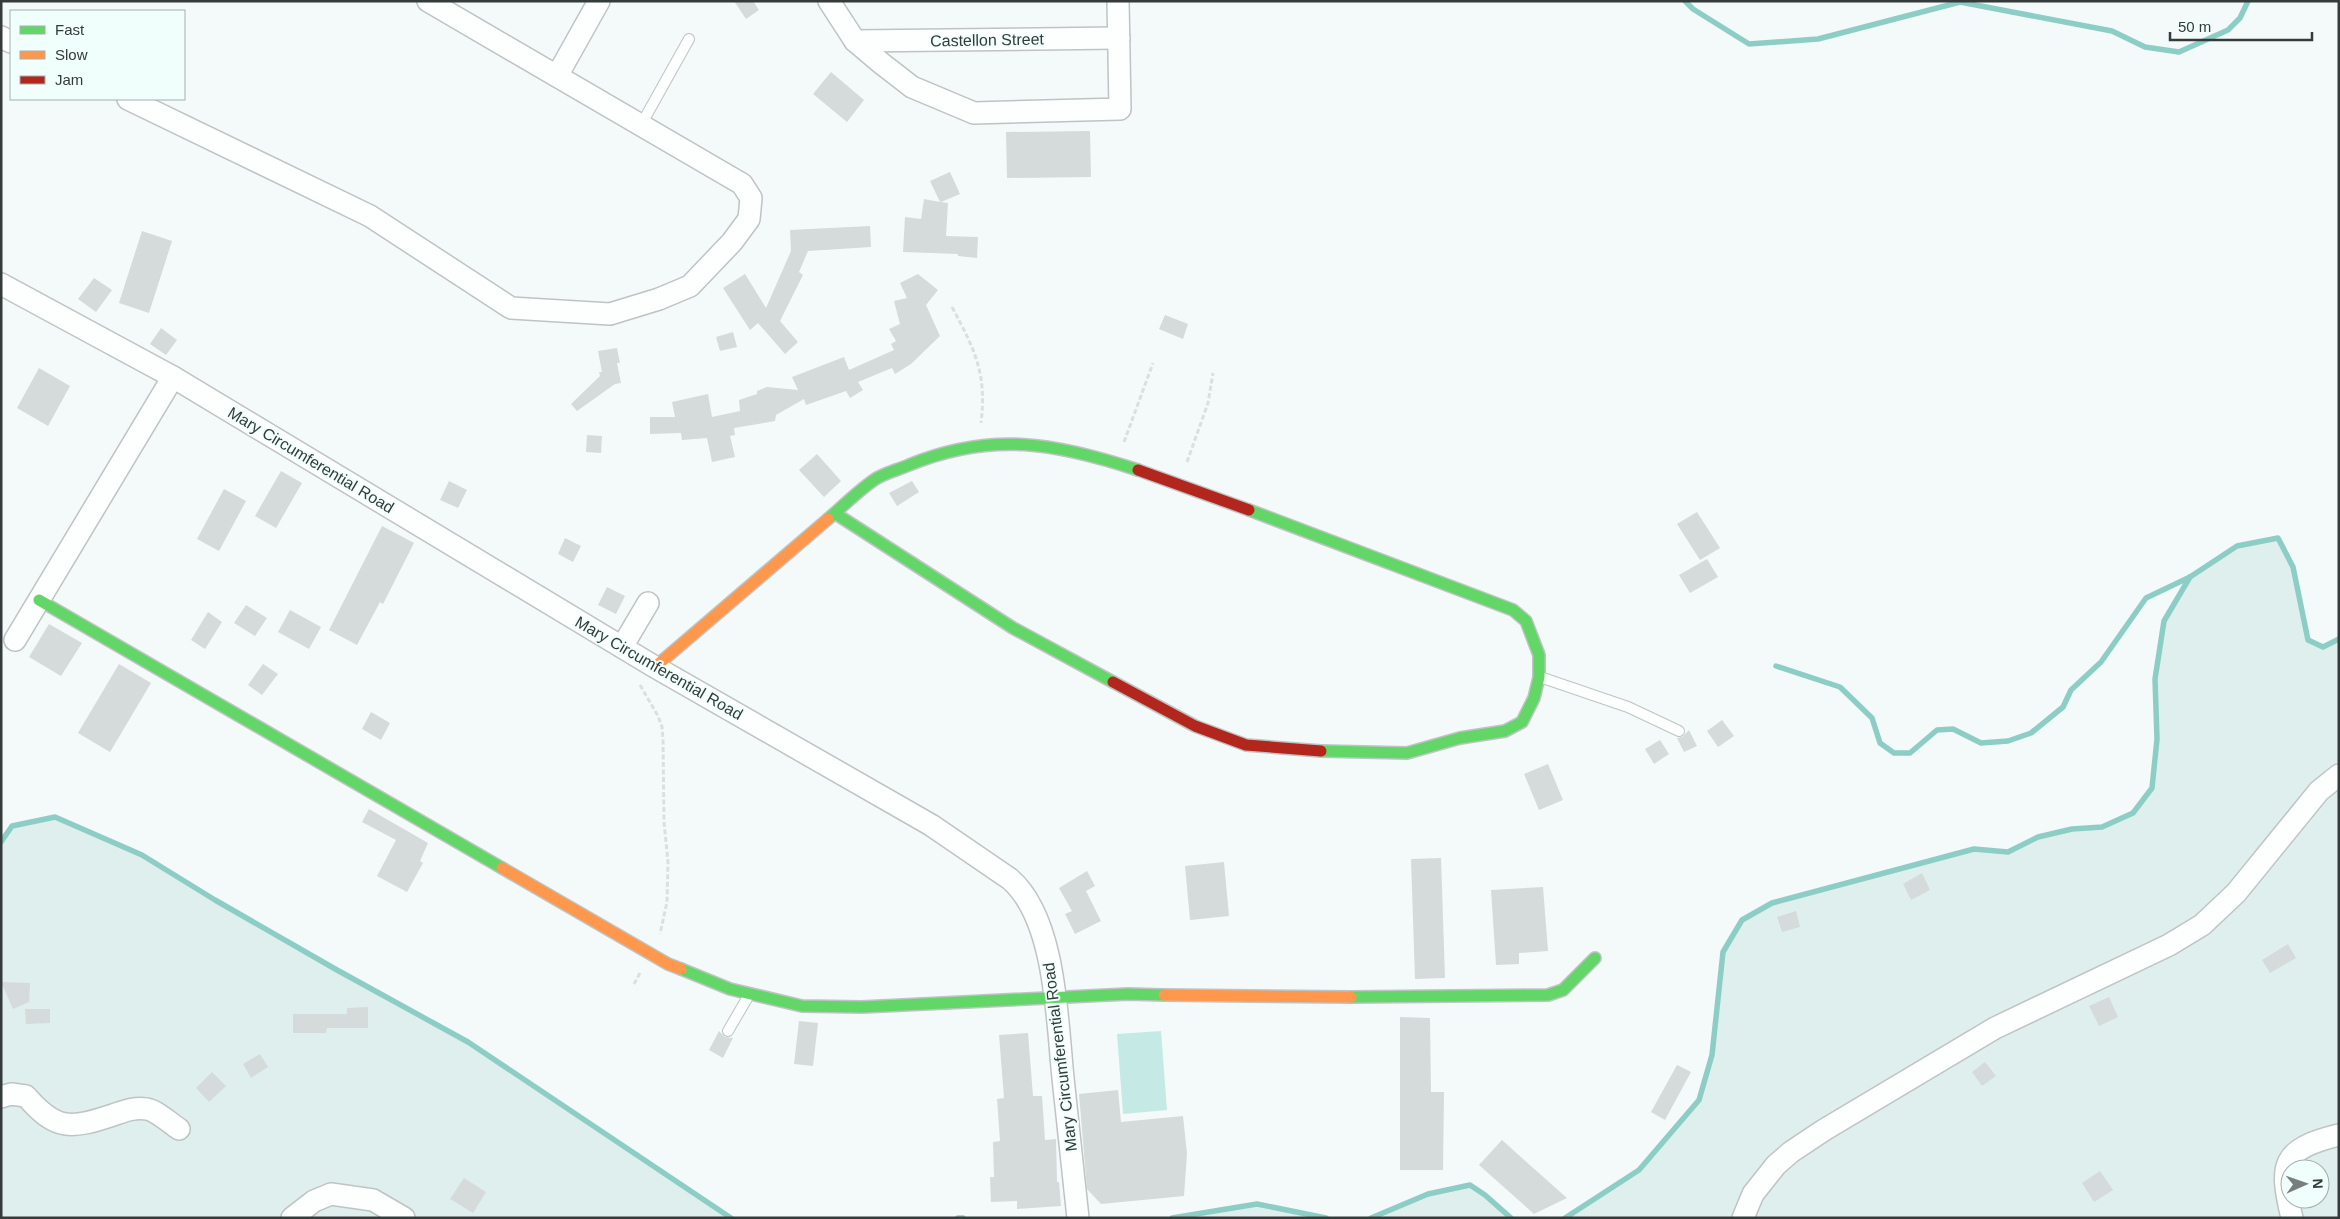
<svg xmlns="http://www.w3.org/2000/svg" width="2340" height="1219" viewBox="0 0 2340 1219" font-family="Helvetica,sans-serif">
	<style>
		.built { fill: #dfefed; fill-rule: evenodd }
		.green { fill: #c5eae5 }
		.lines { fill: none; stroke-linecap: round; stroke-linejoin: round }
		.stream { stroke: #8ccec6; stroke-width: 5.5 }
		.building { fill: #d5dada }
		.lane-casing { stroke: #bec4c3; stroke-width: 12 }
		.street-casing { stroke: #bec4c3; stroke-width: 24 }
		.fast-casing { stroke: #bec4c3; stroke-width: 14 }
		.slow-casing { stroke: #bec4c3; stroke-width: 14 }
		.jam-casing { stroke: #bec4c3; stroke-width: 14 }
		.path { stroke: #dcdfde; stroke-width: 3; stroke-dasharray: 5 2.5; stroke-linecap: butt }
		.lane { stroke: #fdfefe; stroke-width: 10 }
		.street { stroke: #fdfefe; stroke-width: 21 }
		.fast { stroke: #63d668; stroke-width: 11 }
		.slow { stroke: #ff974d; stroke-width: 11 }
		.jam { stroke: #b3261e; stroke-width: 11 }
		.labels { text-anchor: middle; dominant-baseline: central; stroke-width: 4; stroke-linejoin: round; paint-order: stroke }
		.street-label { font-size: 16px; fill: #353b3a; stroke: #f0fefc }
	</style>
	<rect width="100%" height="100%" fill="#f4fafa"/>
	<!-- built -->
	<g class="built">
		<path d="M2278,538L2293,567L2308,640L2323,647L2339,639V1218H1565L1639,1170L1699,1100L1712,1055L1723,952L1742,920L1772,903L1974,849L2008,852L2038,837L2072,829L2102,827L2133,813L2152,788L2157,739L2155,679L2164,621L2190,577L2237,546ZM2290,1169H2320V1199H2290Z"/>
		<polygon points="55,817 142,855 215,900 337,970 468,1042 731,1218 1,1218 1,842 12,826"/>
		<polygon points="1470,1185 1485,1195 1511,1218 1371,1218 1428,1194"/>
		<polygon points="1257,1204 1326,1218 1172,1218 1187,1217"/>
	</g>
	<!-- green -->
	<polygon class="green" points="1161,1031 1167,1110 1123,1114 1117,1034"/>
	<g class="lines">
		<!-- stream -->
		<g class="stream">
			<polyline points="1685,1 1693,9 1749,44 1818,39 1960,2 2112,31 2145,47 2179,52 2228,30 2240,18 2248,1"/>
			<polyline points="1776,666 1840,687 1872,718 1880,743 1894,753 1910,753 1937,730 1953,729 1981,743 2008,741 2031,733 2063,707 2071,690 2101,662 2146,598 2190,577 2237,546 2278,538 2293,567 2308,640 2323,647 2339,639"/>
			<polyline points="1,842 12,826 55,817 142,855 215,900 337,970 468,1042 731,1218"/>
			<polyline points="958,1218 963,1218"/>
			<polyline points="1172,1218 1257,1204 1326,1218"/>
			<polyline points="1371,1218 1428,1194 1470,1185 1485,1195 1511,1218"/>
			<polyline points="1565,1218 1639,1170 1699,1100 1712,1055 1723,952 1742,920 1772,903 1974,849 2008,852 2038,837 2072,829 2102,827 2133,813 2152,788 2157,739 2155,679 2164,621 2190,577"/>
		</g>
	</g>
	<!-- building -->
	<g class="building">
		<polygon points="734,1 753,1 759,10 746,19"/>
		<polygon points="831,72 864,100 847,122 813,94"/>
		<polygon points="1090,131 1091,177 1007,178 1006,132"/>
		<polygon points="950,172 960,194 941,202 948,203 946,236 978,237 977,258 958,256 958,254 903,252 905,217 921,219 924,199 940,202 930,181"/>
		<polygon points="870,226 871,247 808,251 799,272 803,275 780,321 798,342 785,354 758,323 750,330 723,288 745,274 766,308 791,251 790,230"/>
		<polygon points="142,231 172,241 149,313 119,303"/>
		<polygon points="918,274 938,290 926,305 940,336 911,364 895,374 892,368 858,382 863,390 850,398 846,391 806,405 804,399 776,415 775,421 734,428 735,435 730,436 735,457 712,462 707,438 682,440 681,433 650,434 650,417 675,417 672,402 708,394 712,417 740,411 739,400 757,394 757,391 767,387 798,390 792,377 844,357 849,370 894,350 891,344 896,341 889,329 900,324 894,301 907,298 900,283"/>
		<polygon points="94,278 112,290 96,312 78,299"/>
		<polygon points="1165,315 1188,324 1183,339 1159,329"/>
		<polygon points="161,328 177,340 166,355 150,344"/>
		<polygon points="733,332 737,347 720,351 716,337"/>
		<polygon points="617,348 620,363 617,363 621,383 615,384 577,411 571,404 600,376 599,372 602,372 598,351"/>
		<polygon points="39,368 70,386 48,426 17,408"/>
		<polygon points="587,435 602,436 601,453 586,452"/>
		<polygon points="817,454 841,481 824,497 799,470"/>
		<polygon points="281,471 302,483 276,528 255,516"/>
		<polygon points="449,481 467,490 458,508 440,500"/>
		<polygon points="912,481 919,492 897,506 889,493"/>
		<polygon points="224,489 246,501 219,551 197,539"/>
		<polygon points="1697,512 1720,548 1700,560 1677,524"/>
		<polygon points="382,526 414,543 383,604 380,602 357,645 329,630"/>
		<polygon points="565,538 581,546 573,562 558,554"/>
		<polygon points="1707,559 1718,577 1690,593 1679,575"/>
		<polygon points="607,587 625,596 616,614 598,605"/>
		<polygon points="246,605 267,618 255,636 234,623"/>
		<polygon points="290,610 321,627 309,649 278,632"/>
		<polygon points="208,612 222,622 205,649 191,640"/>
		<polygon points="49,624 82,643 61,676 29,657"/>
		<polygon points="119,664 151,683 110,752 78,733"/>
		<polygon points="263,664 278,674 262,695 248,685"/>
		<polygon points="371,712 390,723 381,740 362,729"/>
		<polygon points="1722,720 1734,736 1718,747 1707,731"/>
		<polygon points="1689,730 1697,746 1684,752 1677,738 1682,737"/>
		<polygon points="1660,740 1669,754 1654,764 1645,749"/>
		<polygon points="1548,764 1563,800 1539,810 1524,774"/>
		<polygon points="369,809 428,843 420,861 423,863 407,892 377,876 396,840 362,822"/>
		<polygon points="1441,858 1445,978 1415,979 1411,859"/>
		<polygon points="1224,862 1229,916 1190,920 1185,866"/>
		<polygon points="1087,871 1095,886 1086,891 1101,921 1075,934 1065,914 1072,911 1059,888"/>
		<polygon points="1922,873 1930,890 1911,900 1903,884"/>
		<polygon points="1543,887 1548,951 1519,953 1519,964 1496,965 1491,890"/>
		<polygon points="1796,911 1800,927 1782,932 1777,917"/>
		<polygon points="2288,944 2296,958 2270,973 2262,960"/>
		<polygon points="1,982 30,983 29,1002 13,1009"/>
		<polygon points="2109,997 2118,1017 2099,1026 2089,1006"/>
		<polygon points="368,1007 368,1028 327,1028 326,1033 293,1033 293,1014 347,1014 347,1008"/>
		<polygon points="25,1009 50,1009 50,1023 26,1024"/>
		<polygon points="1400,1017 1430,1018 1431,1092 1444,1092 1443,1170 1400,1170"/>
		<polygon points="799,1021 818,1023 813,1066 794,1064"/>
		<polygon points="719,1031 725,1037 733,1038 723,1058 709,1050"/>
		<polygon points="1028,1033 1033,1096 1042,1096 1045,1140 1056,1139 1057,1182 1059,1182 1061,1206 1017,1209 1017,1201 991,1202 990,1177 994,1177 993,1142 1000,1141 997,1099 1004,1098 999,1035"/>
		<polygon points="260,1054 268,1067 251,1078 243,1064"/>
		<polygon points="1985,1062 1996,1076 1982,1086 1972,1072"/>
		<polygon points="1677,1065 1691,1072 1665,1120 1651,1112"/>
		<polygon points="212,1072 226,1086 209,1102 196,1088"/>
		<polygon points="1118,1090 1121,1122 1183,1116 1187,1154 1184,1196 1101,1204 1087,1189 1079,1094"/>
		<polygon points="1502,1140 1567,1198 1534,1214 1479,1165"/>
		<polygon points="2100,1171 2113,1190 2094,1202 2082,1183"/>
		<polygon points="464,1178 486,1192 473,1213 450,1199"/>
	</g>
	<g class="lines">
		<!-- lane casing -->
		<g class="lane-casing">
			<g id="lane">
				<polyline points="641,125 689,39"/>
				<polyline points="1540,677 1628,707 1679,731"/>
				<polyline points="728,1031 749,995"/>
			</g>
		</g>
		<!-- street casing -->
		<g class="street-casing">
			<g id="street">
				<polyline points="829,1 855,41 881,63 912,87 974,113 1120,109 1118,1"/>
				<polyline points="1,37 11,42"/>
				<polyline points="855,41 1119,38"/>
				<polyline points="557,76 599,1"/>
				<polyline points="128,99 370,216 511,308 610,314 659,299 690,286 732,242 749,219 751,198 742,184 428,1"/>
				<path d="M1,284L173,377L655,667L931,825L1010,879C1056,919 1057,1020 1063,1078C1068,1124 1073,1171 1078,1218"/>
				<polyline points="15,640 173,377"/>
				<polyline points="622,647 648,603"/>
				<path d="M1,1097L11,1094L26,1096C56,1131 71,1129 113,1115C125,1111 134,1107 147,1109C157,1111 170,1123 179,1129"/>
				<polyline points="292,1218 314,1201 331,1194 373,1200 404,1218"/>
				<polyline points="1743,1218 1753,1194 1776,1165 1791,1152 1824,1130 1995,1028 2169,945 2202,925 2236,893 2319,791 2339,775"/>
				<path d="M2292,1218C2279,1164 2281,1149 2339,1135"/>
			</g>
		</g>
		<!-- fast casing -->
		<g class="fast-casing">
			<g id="fast">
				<polyline points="1249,510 1513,610 1526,621 1539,655 1539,677 1534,698 1522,722 1505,731 1460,738 1407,753 1321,751"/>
				<polyline points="836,514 1013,628 1113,682"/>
				<path d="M828,519C843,506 858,491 874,480C884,473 898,470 909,465C992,431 1056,443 1138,470"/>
				<polyline points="39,600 502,868"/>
				<polyline points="681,969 730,989 802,1006 862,1007 1128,994 1164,995"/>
				<polyline points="1351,997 1548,995 1563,990 1595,958"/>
			</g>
		</g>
		<!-- slow casing -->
		<g class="slow-casing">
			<g id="slow">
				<polyline points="655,667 828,519"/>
				<polyline points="502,868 668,964 681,969"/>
				<polyline points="1164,995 1351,997"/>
			</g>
		</g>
		<!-- jam casing -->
		<g class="jam-casing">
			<g id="jam">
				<polyline points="1138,470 1249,510"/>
				<polyline points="1113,682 1195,726 1246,745 1321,751"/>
			</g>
		</g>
		<!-- path -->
		<g class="path">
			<path d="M952,307C975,350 987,374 981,423"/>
			<polyline points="1124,442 1153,363"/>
			<polyline points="1187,462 1208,403 1213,373"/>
			<polyline points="640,685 658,716 662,727 663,740 664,822 668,862 667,902 660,934"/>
			<polyline points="634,984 640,973"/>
		</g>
		<!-- lane -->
		<use href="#lane" class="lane"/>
		<!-- street -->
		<use href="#street" class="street"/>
		<!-- fast -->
		<use href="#fast" class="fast"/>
		<!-- slow -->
		<use href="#slow" class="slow"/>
		<!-- jam -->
		<use href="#jam" class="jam"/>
	</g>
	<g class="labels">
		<!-- street labels -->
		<g class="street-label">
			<text transform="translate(987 40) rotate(-1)">Castellon Street</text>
			<text transform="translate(311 460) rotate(31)">Mary Circumferential Road</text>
			<text transform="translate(659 668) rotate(30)">Mary Circumferential Road</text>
			<text transform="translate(1060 1057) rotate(-97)">Mary Circumferential Road</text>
		</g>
	</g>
	<!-- border -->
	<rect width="2340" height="1219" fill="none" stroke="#353b3a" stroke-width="5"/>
	<!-- legend -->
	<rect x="10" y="10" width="175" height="90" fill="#f0fefc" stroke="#a5b0ae"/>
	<rect x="20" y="26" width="25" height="8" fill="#63d668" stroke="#a5b0ae"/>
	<text x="55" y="35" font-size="15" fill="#353b3a">Fast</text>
	<rect x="20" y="51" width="25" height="8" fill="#ff974d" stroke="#a5b0ae"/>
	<text x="55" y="60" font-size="15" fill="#353b3a">Slow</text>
	<rect x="20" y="76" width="25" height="8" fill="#b3261e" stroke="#a5b0ae"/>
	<text x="55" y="85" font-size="15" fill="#353b3a">Jam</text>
	<!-- north arrow -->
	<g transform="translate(2305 1184) rotate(88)"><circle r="24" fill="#f0fefc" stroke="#a5b0ae"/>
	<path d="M0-4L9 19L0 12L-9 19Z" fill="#787e7d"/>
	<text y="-8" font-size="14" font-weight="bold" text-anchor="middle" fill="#353b3a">N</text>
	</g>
	<!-- scale -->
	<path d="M2170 32v8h142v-8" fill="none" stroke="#353b3a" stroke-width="2.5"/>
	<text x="2178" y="32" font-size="15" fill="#353b3a" stroke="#f0fefc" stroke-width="4" paint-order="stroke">50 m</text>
</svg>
